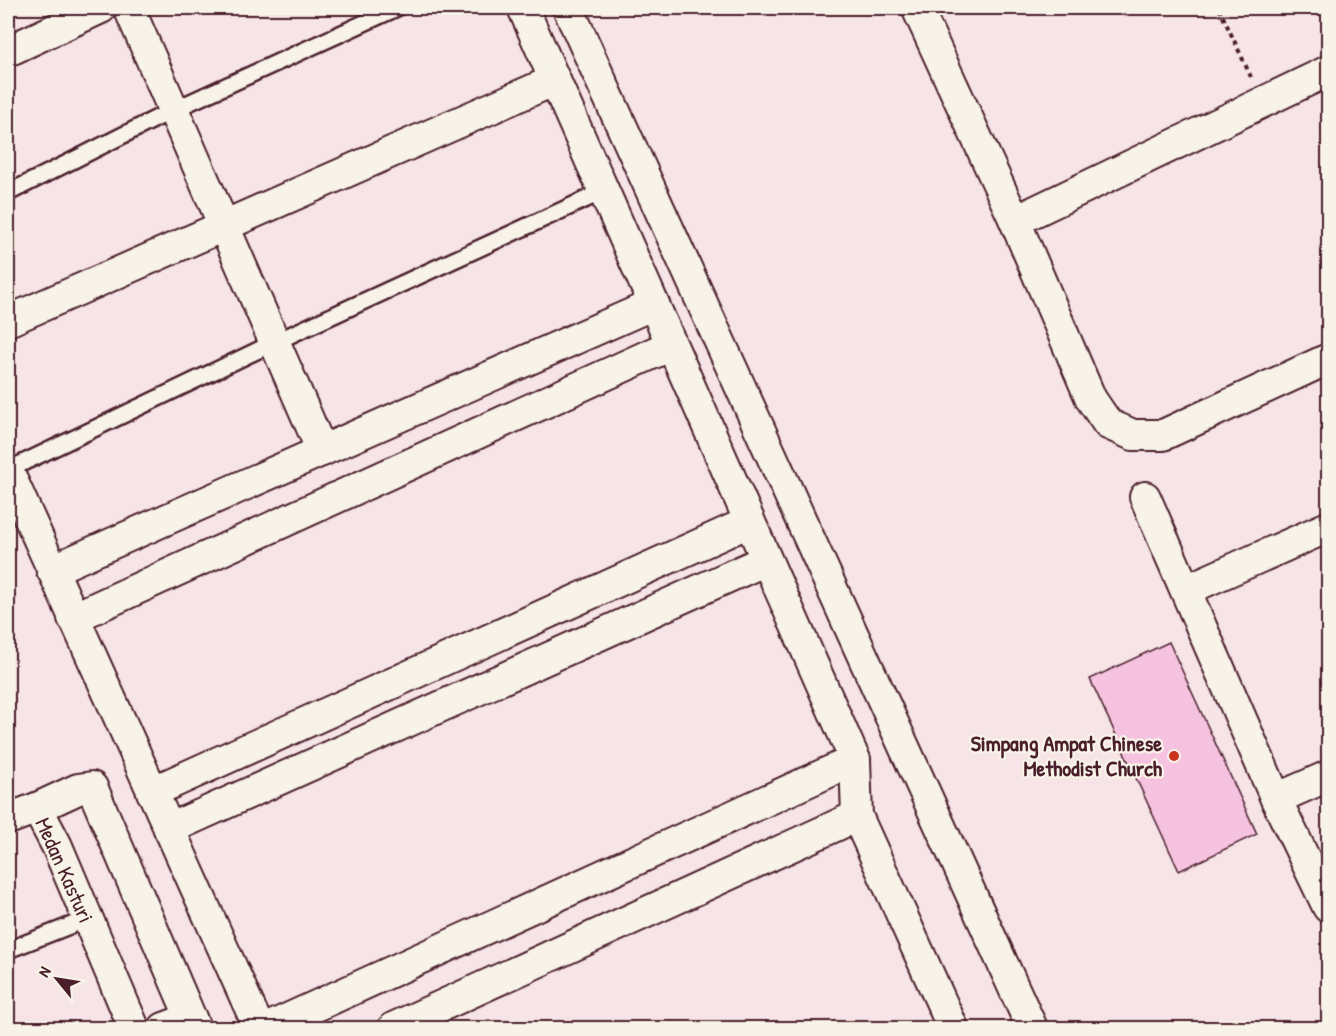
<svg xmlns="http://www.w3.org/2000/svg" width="1336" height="1036" viewBox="0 0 1336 1036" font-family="'Patrick Hand',sans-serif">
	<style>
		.building { fill: #f5c2e0; stroke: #4a1f2b; stroke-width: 1.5 }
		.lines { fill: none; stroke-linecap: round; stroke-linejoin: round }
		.service-casing { stroke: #4a1f2b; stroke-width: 20 }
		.minor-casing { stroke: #4a1f2b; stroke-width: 34 }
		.path { stroke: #4a1f2b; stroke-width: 4; stroke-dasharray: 4.5 4.5; stroke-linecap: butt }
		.service { stroke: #f7f3e8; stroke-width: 15 }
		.minor { stroke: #f7f3e8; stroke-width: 30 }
		.poi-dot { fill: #c8321e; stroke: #f7f3e8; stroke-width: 2 }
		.labels { text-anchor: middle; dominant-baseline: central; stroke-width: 4.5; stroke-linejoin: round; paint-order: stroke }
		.poi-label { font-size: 22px; font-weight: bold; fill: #4a1f2b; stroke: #f7f3e8; text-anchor: end }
		.street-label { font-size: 22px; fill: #4a1f2b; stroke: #f7f3e8 }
	</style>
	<rect width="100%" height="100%" fill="#f6e4e6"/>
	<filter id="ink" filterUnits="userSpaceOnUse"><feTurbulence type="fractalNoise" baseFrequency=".0167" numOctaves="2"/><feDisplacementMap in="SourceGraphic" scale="12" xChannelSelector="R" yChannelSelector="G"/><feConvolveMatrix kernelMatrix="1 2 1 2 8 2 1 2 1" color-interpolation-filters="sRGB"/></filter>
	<g filter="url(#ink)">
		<!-- building -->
		<polygon class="building" points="1169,642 1257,834 1179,871 1090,679"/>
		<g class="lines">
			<!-- service casing -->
			<g class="service-casing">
				<g id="service">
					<polyline points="8,193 173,110 397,8"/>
					<polyline points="8,470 275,342 604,191"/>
					<polyline points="8,950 87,919"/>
				</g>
			</g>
			<!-- minor casing -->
			<g class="minor-casing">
				<g id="minor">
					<polyline points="129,8 322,451"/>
					<polyline points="523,8 855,760 857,816 953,1028"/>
					<polyline points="568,8 1032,1028"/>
					<polyline points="917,8 1015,221 1091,399 1108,424 1133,435 1163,435 1328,359"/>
					<polyline points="8,51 101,8"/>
					<polyline points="1015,221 1328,71"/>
					<polyline points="8,321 555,80"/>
					<polyline points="8,471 259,1028"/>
					<polyline points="1145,497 1276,799 1328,907"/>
					<polyline points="52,570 654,304"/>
					<polyline points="1186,590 1328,527"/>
					<polyline points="73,618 671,345"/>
					<polyline points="152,792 749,522"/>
					<polyline points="1276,799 1328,776"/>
					<polyline points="37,808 78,789 92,787 195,1028"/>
					<polyline points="8,819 37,808 57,846 134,1028"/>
					<polyline points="169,829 766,560"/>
					<polyline points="164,1028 191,1018"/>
					<polyline points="268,1028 855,760"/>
					<polyline points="393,1028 857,816"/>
				</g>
			</g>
			<!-- path -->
			<polyline class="path" points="1219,8 1251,77"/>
			<!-- service -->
			<use href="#service" class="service"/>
			<!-- minor -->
			<use href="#minor" class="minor"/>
		</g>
	</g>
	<!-- markers -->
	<circle class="poi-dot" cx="1174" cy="756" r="6"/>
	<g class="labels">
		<!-- poi labels -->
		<g class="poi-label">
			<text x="1162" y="743">Simpang Ampat Chinese<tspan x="1162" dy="25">Methodist Church</tspan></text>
		</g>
		<!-- street labels -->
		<g class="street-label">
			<text transform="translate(65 870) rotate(66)">Medan Kasturi</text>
		</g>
	</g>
	<!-- margin -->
	<rect width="1336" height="1036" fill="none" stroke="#f7f3e8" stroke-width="30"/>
	<rect x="15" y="15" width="1306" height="1006" fill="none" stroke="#4a1f2b" stroke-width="2" filter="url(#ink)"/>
	<!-- north arrow -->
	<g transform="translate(57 979) rotate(300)" stroke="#f7f3e8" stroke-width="4.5" paint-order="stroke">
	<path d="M0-4.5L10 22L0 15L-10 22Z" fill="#4a1f2b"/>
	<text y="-9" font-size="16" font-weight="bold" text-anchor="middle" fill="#4a1f2b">N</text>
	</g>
</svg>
